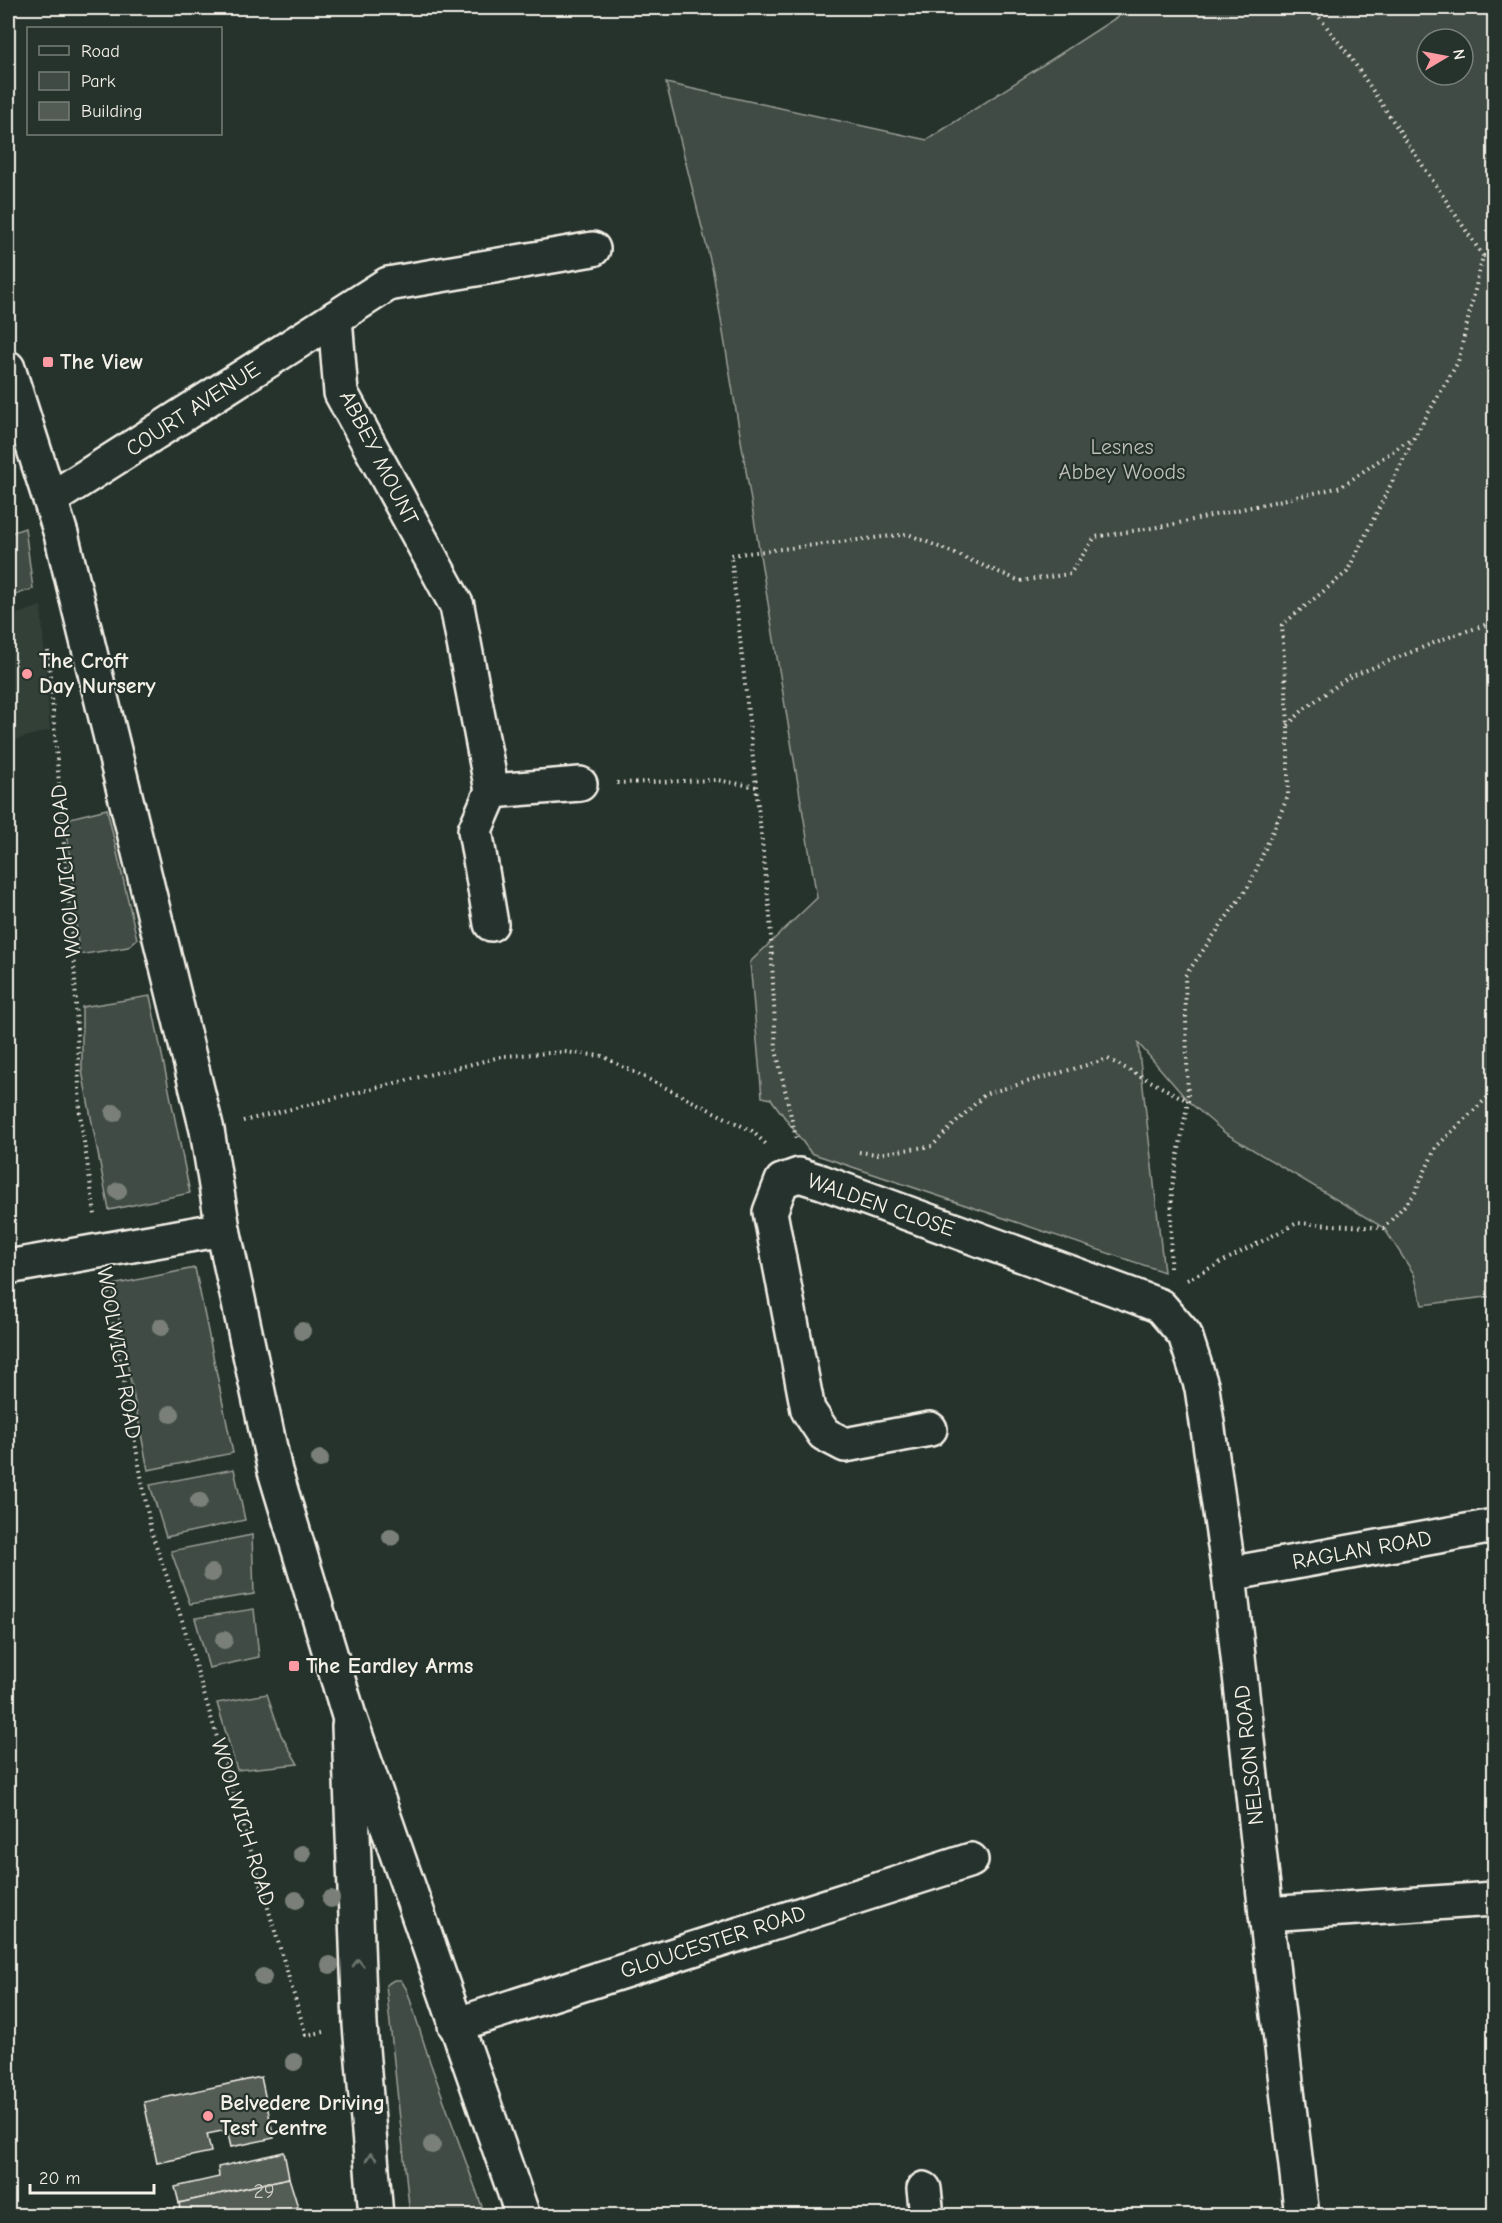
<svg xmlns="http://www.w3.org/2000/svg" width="1502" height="2223" viewBox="0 0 1502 2223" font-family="'Comic Neue',sans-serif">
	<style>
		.built { fill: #333f39 }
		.green { fill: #414b45; stroke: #9a9e96; stroke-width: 1.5; fill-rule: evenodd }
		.building { fill: #525c55; stroke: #f4f1e8; stroke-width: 1.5 }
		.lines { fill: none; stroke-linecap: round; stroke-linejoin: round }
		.street-casing { stroke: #f4f1e8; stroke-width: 38 }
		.primary-casing { stroke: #f4f1e8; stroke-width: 38 }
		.path { stroke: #f4f1e8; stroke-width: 4; stroke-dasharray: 1.5 4.5; stroke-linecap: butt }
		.street { stroke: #26332d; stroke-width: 33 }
		.primary { stroke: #26332d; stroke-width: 33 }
		.tree { fill: #7a8079 }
		.oneway { stroke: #6e766e }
		.poi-dot { fill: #ff9aa2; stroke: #26332d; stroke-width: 2 }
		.labels { text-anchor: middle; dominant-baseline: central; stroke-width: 4.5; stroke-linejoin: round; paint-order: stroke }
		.number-label { font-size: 20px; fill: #ccccc3 }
		.poi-label { font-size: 22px; font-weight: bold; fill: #f4f1e8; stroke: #26332d; text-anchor: start }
		.street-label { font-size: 22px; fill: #f4f1e8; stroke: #26332d }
		.park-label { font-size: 22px; fill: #bebfb7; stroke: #26332d }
	</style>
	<rect width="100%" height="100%" fill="#26332d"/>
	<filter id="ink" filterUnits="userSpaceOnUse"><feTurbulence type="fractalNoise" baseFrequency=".0167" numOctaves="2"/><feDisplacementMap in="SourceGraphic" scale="12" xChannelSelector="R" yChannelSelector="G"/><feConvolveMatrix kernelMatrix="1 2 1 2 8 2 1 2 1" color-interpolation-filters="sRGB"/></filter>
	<g filter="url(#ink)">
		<!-- built -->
		<polygon class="built" points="41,606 50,730 8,742 8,617"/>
		<!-- green -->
		<g class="green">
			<path d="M1131,8H1494V1296L1422,1305L1414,1274L1384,1228L1225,1133L1188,1101L1138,1043L1164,1272L811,1153L771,1099L762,1097L750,962L817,898L713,272L666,83L927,140ZM1427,39H1463V75H1427Z"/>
			<polygon points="25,528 33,589 8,597 8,534"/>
			<polygon points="107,809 137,939 128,947 79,955 66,819"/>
			<polygon points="150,996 190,1193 109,1210 82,1071 82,1007"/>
			<polygon points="195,1268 233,1453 148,1470 112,1285"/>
			<polygon points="234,1469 245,1520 166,1537 150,1485"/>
			<polygon points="252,1535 254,1594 190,1604 171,1551"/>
			<polygon points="254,1609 259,1657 209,1668 195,1618"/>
			<polygon points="267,1694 281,1735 298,1764 237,1770 217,1703"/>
			<polygon points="394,1980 401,1980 407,1990 430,2062 485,2215 410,2215 386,1985"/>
		</g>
		<!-- building -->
		<g class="building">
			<polygon points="261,2077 274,2138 231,2147 227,2130 207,2134 211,2152 157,2163 144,2102"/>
			<polygon points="284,2152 289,2178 179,2203 175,2187 219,2177 218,2167"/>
			<polygon points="289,2178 298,2207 261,2216 228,2216 227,2213 215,2216 181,2216 179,2203"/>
		</g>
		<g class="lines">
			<!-- street casing -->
			<g class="street-casing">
				<g id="street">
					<polyline points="51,499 335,318"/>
					<polyline points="492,791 580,784"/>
					<polyline points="491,924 475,830 492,791 457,606 341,393 335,318 388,284 593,249"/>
					<polyline points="8,1267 223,1229"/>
					<polyline points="930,1429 845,1445 824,1434 808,1410 770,1212 782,1181 799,1175 822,1182 1134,1296 1160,1306 1185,1335 1202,1388 1229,1574 1266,1914 1302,2216"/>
					<polyline points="1229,1574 1494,1526"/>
					<polyline points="349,1726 360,2025 376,2216"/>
					<polyline points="1266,1914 1494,1899"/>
					<polyline points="455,2025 971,1860"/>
					<polyline points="924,2189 927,2216"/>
				</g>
			</g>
			<!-- primary casing -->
			<g class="primary-casing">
				<polyline id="primary" points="8,368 61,534 207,1130 223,1229 275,1471 349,1716 523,2216"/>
			</g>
			<!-- path -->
			<g class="path">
				<polyline points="1312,8 1351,58 1483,256"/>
				<polyline points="48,651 75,978 80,1114 95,1215"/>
				<polyline points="1288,725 1304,709 1347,678 1446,638 1494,622"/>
				<polyline points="617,783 717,780 757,787"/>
				<polyline points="243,1121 504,1056 564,1052 602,1056 752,1131 768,1146"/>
				<polyline points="796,1138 776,1050 770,916 731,555 908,534 1020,581 1070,574 1095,537 1170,525 1341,487 1413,437"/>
				<polyline points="859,1152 877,1154 932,1146 985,1094 1108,1059 1188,1101"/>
				<polyline points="1170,1268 1172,1187 1188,1101 1185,976 1250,884 1288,796 1288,725 1282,625 1347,572 1415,436 1458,362 1483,256 1494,258"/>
				<polyline points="1187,1280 1297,1223 1384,1228 1414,1195 1436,1147 1494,1091"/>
				<polyline points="107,1287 151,1531 181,1617 306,2035 324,2032"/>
			</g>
			<!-- street -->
			<use href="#street" class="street"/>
			<!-- primary -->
			<use href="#primary" class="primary"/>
		</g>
		<!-- trees -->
		<g class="tree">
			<circle cx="114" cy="1113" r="9"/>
			<circle cx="118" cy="1191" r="9"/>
			<circle cx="161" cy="1327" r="9"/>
			<circle cx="302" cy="1331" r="9"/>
			<circle cx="171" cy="1414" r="9"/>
			<circle cx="320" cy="1459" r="9"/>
			<circle cx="199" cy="1501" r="9"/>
			<circle cx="391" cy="1537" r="9"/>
			<circle cx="212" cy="1573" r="9"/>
			<circle cx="224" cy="1640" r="9"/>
			<circle cx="302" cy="1854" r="9"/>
			<circle cx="331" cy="1899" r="9"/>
			<circle cx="296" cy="1900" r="9"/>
			<circle cx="330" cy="1965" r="9"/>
			<circle cx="263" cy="1977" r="9"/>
			<circle cx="294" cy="2062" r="9"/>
			<circle cx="432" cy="2145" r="9"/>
		</g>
		<!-- one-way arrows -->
		<defs><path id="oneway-chevron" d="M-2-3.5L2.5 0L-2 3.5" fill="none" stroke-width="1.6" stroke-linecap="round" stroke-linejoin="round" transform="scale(1.5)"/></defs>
		<g class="oneway">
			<use href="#oneway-chevron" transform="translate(358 1963) rotate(-92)"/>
			<use href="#oneway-chevron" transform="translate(371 2157) rotate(-95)"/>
		</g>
	</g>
	<!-- markers -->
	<g class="poi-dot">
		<rect x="42" y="356" width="12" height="12" rx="3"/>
		<circle cx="27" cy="674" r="6"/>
		<rect x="288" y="1660" width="12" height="12" rx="3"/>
		<circle cx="208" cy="2116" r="6"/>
	</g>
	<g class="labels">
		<!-- number labels -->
		<g class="number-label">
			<text x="264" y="2191">29</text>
		</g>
		<!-- poi labels -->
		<g class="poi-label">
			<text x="60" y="362">The View</text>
			<text x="39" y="661">The Croft<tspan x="39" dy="25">Day Nursery</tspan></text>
			<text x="306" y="1666">The Eardley Arms</text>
			<text x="220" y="2103">Belvedere Driving<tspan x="220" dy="25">Test Centre</tspan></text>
		</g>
		<!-- street labels -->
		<g class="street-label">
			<text transform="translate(193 409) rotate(-33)">COURT AVENUE</text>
			<text transform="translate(379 458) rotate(63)">ABBEY MOUNT</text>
			<text transform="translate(66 871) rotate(-95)">WOOLWICH ROAD</text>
			<text transform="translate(881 1205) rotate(19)">WALDEN CLOSE</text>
			<text transform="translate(119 1353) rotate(80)">WOOLWICH ROAD</text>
			<text transform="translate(1362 1550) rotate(-10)">RAGLAN ROAD</text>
			<text transform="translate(1249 1755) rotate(-96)">NELSON ROAD</text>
			<text transform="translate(243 1822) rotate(73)">WOOLWICH ROAD</text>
			<text transform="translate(713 1942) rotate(-18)">GLOUCESTER ROAD</text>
		</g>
		<!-- park labels -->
		<g class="park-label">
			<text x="1122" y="447">Lesnes<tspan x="1122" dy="25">Abbey Woods</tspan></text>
		</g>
	</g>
	<!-- margin -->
	<rect width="1502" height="2223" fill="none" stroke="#26332d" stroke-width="30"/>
	<rect x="15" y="15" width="1472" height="2193" fill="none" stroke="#f4f1e8" stroke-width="2" filter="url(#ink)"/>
	<!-- legend -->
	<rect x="27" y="27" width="195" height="108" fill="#26332d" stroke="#787f78" stroke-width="1.5"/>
	<rect x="39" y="46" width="30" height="9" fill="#26332d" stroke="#787f78" stroke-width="1.5"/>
	<text x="81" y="57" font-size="18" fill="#f4f1e8">Road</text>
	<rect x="39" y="72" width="30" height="18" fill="#414b45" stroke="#787f78" stroke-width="1.5"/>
	<text x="81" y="87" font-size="18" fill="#f4f1e8">Park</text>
	<rect x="39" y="102" width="30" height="18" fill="#525c55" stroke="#787f78" stroke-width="1.5"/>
	<text x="81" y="117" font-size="18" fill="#f4f1e8">Building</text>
	<!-- north arrow -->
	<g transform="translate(1445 57) rotate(80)"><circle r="28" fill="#26332d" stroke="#787f78" stroke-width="1.5"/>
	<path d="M0-4.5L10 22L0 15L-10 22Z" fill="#ff9aa2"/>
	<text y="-9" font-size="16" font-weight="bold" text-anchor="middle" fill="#f4f1e8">N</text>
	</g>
	<!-- scale -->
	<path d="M30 2184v9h124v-9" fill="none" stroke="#f4f1e8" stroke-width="3"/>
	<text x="39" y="2184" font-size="18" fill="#f4f1e8" stroke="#26332d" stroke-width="4.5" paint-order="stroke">20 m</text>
</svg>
